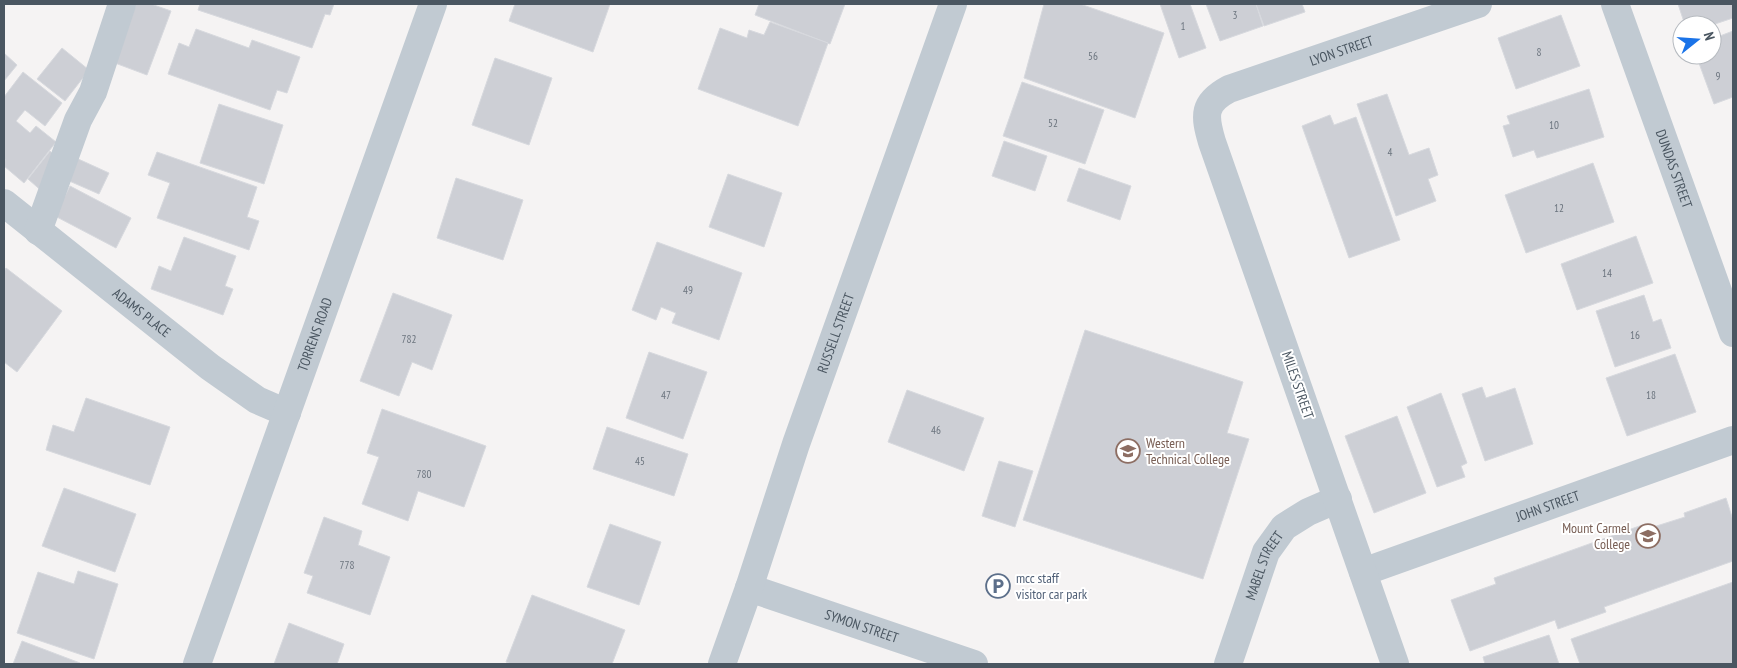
<svg xmlns="http://www.w3.org/2000/svg" width="1737" height="668" viewBox="0 0 1737 668" font-family="'PT Sans Narrow',sans-serif">
	<style>
		.building { fill: #cdcfd5; stroke: #d7d9de }
		.lines { fill: none; stroke-linecap: round; stroke-linejoin: round }
		.minor { stroke: #c1cad2; stroke-width: 28 }
		.labels { text-anchor: middle; dominant-baseline: central; stroke-width: 4; stroke-linejoin: round; paint-order: stroke }
		.number-label { font-size: 11px; fill: #6b747e }
		.street-label { font-size: 14px; fill: #4a5661; stroke: #fff }
		.education-label { font-size: 14px; fill: #785e54; stroke: #fff; text-anchor: start }
		.service-label { font-size: 14px; fill: #4e5e75; stroke: #fff; text-anchor: start }
	</style>
	<rect width="100%" height="100%" fill="#f5f3f3"/>
	<!-- building -->
	<g class="building">
		<polygon points="136,4 151,4 171,11 147,75 115,63"/>
		<polygon points="200,4 334,4 330,15 325,14 312,48 198,10"/>
		<polygon points="515,4 610,4 593,52 509,21"/>
		<polygon points="759,4 845,4 830,44 755,15"/>
		<polygon points="1044,4 1080,4 1164,33 1135,118 1024,78"/>
		<polygon points="1160,4 1190,4 1206,48 1179,58"/>
		<polygon points="1206,4 1256,4 1263,26 1220,41"/>
		<polygon points="1256,4 1302,4 1305,12 1264,26"/>
		<polygon points="1678,4 1733,4 1733,18 1712,25 1685,25"/>
		<polygon points="1561,15 1580,66 1516,89 1498,38"/>
		<polygon points="770,22 828,43 798,126 698,89 720,28 747,38 749,30 764,35"/>
		<polygon points="196,29 249,48 252,40 300,57 287,93 277,90 270,110 168,74 179,43 189,47"/>
		<polygon points="1733,31 1733,97 1714,104 1696,55 1712,55 1712,39"/>
		<polygon points="62,48 89,70 65,101 37,79"/>
		<polygon points="4,53 17,65 4,81"/>
		<polygon points="495,58 552,78 529,145 472,125"/>
		<polygon points="23,72 62,103 45,126 25,110 16,121 30,133 36,126 56,142 24,183 4,166 5,159 4,158 4,97"/>
		<polygon points="1022,82 1104,110 1085,164 1003,136"/>
		<polygon points="1589,89 1604,137 1537,158 1534,150 1513,157 1503,126 1510,124 1507,116"/>
		<polygon points="1387,94 1409,155 1429,148 1438,175 1428,179 1436,201 1396,216 1357,104"/>
		<polygon points="219,104 283,125 264,184 200,163"/>
		<polygon points="1330,115 1334,125 1356,117 1400,240 1349,258 1302,126"/>
		<polygon points="1004,141 1047,156 1035,191 992,176"/>
		<polygon points="50,151 57,158 45,194 28,179"/>
		<polygon points="157,152 257,187 247,217 259,221 249,250 157,218 170,183 148,175"/>
		<polygon points="76,158 109,173 99,194 67,180"/>
		<polygon points="1593,163 1614,222 1526,253 1505,195"/>
		<polygon points="1079,168 1131,186 1120,220 1067,201"/>
		<polygon points="728,174 782,193 764,247 709,227"/>
		<polygon points="456,178 523,200 503,260 437,238"/>
		<polygon points="70,186 131,218 116,248 55,216"/>
		<polygon points="1636,236 1653,283 1577,310 1561,264"/>
		<polygon points="184,237 236,256 225,286 233,289 223,315 151,289 159,266 171,271"/>
		<polygon points="657,242 742,273 719,340 672,323 676,313 661,307 656,320 632,310"/>
		<polygon points="6,268 62,311 17,372 4,362 4,272"/>
		<polygon points="393,293 452,315 432,370 412,362 399,396 360,381"/>
		<polygon points="1644,295 1653,322 1661,319 1671,348 1615,367 1596,311"/>
		<polygon points="1085,330 1243,382 1227,433 1249,439 1203,579 1023,520"/>
		<polygon points="649,352 707,372 683,439 626,418"/>
		<polygon points="1675,354 1696,412 1627,436 1606,378"/>
		<polygon points="1482,387 1486,398 1515,388 1533,444 1485,461 1462,394"/>
		<polygon points="907,390 984,418 964,471 888,442"/>
		<polygon points="1441,393 1467,463 1461,466 1465,477 1437,487 1407,407"/>
		<polygon points="86,398 170,427 150,485 46,450 53,425 74,432"/>
		<polygon points="382,409 486,446 464,507 418,491 408,521 362,504 379,457 367,453"/>
		<polygon points="1397,416 1426,493 1374,513 1345,436"/>
		<polygon points="607,427 688,454 674,496 593,469"/>
		<polygon points="999,461 1033,471 1015,527 982,516"/>
		<polygon points="64,488 136,514 115,572 42,546"/>
		<polygon points="1726,498 1733,520 1733,561 1604,607 1606,612 1558,629 1555,620 1470,651 1451,600 1496,584 1494,578 1645,524 1647,529 1685,517 1684,513"/>
		<polygon points="324,517 362,531 358,545 390,557 370,615 307,593 313,576 304,573"/>
		<polygon points="610,524 661,542 639,605 587,587"/>
		<polygon points="78,571 118,584 94,659 17,633 38,572 74,584"/>
		<polygon points="1733,582 1733,664 1580,664 1571,639"/>
		<polygon points="532,595 625,630 612,664 511,664 506,662"/>
		<polygon points="289,623 344,644 337,664 274,664"/>
		<polygon points="1549,635 1559,664 1485,664 1483,657"/>
		<polygon points="22,641 80,663 80,664 13,664"/>
	</g>
	<g class="lines">
		<!-- minor -->
		<g class="minor">
			<path id="s1" d="M1615,4L1733,333"/>
			<path id="s2" d="M4,203L210,367L257,400L287,413"/>
			<polyline points="38,231 78,120 93,92 122,4"/>
			<path id="s3" d="M1363,572L1733,440"/>
			<path id="s4" d="M749,588L974,664"/>
			<path id="s5" d="M197,664L433,4"/>
			<path id="s6" d="M722,664L749,588L796,444L953,4"/>
			<path id="s7" d="M1228,664L1266,552L1284,527L1308,512L1338,499"/>
			<path id="s8" d="M1395,664L1212,142C1204,115 1203,103 1229,89L1478,4"/>
		</g>
	</g>
	<!-- icons -->
	<defs>
		<g id="school-ring" transform="scale(1.25)"><circle r="9.5" fill="#fff" stroke="#8d6e63" stroke-width="1.5"/><path d="M0-5L7-2L0 1L-7-2ZM-4 1L0 2.5L4 1V4Q0 6-4 4Z" fill="#8d6e63"/></g>
		<g id="parking-ring" transform="scale(1.25)"><circle r="9.5" fill="#fff" stroke="#5c6f8a" stroke-width="1.5"/><path d="M-3.5-5.5H1a3.5 3.5 0 0 1 0 7H-1V5.5H-3.5ZM-1-3.4V-.6H.8a1.4 1.4 0 0 0 0-2.8Z" fill="#5c6f8a"/></g>
	</defs>
	<g fill-rule="evenodd">
		<use href="#school-ring" x="1128" y="451"/>
		<use href="#school-ring" x="1648" y="536"/>
		<use href="#parking-ring" x="998" y="586"/>
	</g>
	<g class="labels">
		<!-- number labels -->
		<g class="number-label">
			<text x="1235" y="15">3</text>
			<text x="1183" y="26">1</text>
			<text x="1539" y="52">8</text>
			<text x="1093" y="56">56</text>
			<text x="1718" y="76">9</text>
			<text x="1053" y="123">52</text>
			<text x="1554" y="125">10</text>
			<text x="1390" y="152">4</text>
			<text x="1559" y="208">12</text>
			<text x="1607" y="273">14</text>
			<text x="688" y="290">49</text>
			<text x="1635" y="335">16</text>
			<text x="409" y="339">782</text>
			<text x="666" y="395">47</text>
			<text x="1651" y="395">18</text>
			<text x="936" y="430">46</text>
			<text x="640" y="461">45</text>
			<text x="424" y="474">780</text>
			<text x="347" y="565">778</text>
		</g>
		<!-- street labels -->
		<g class="street-label">
			<text stroke="none"><textPath href="#s8" startOffset="735">LYON STREET</textPath></text>
			<text stroke="none"><textPath href="#s1" startOffset="175">DUNDAS STREET</textPath></text>
			<text stroke="none"><textPath href="#s2" startOffset="176">ADAMS PLACE</textPath></text>
			<text stroke="none"><textPath href="#s6" startOffset="350">RUSSELL STREET</textPath></text>
			<text stroke="none"><textPath href="#s5" startOffset="350">TORRENS ROAD</textPath></text>
			<text transform="translate(1298 385) rotate(71)">MILES STREET</text>
			<text stroke="none"><textPath href="#s3" startOffset="196">JOHN STREET</textPath></text>
			<text stroke="none"><textPath href="#s7" startOffset="105">MABEL STREET</textPath></text>
			<text stroke="none"><textPath href="#s4" startOffset="119">SYMON STREET</textPath></text>
		</g>
		<!-- education labels -->
		<g class="education-label">
			<text x="1146" y="443">Western<tspan x="1146" dy="16">Technical College</tspan></text>
			<text x="1630" y="528" text-anchor="end">Mount Carmel<tspan x="1630" dy="16">College</tspan></text>
		</g>
		<!-- service labels -->
		<g class="service-label">
			<text x="1016" y="578">mcc staff<tspan x="1016" dy="16">visitor car park</tspan></text>
		</g>
	</g>
	<!-- border -->
	<rect width="1737" height="668" fill="none" stroke="#4a5661" stroke-width="10"/>
	<!-- north arrow -->
	<g transform="translate(1697 40) rotate(73)"><circle r="24" fill="#ffffff" stroke="#b7bbc0"/>
	<path d="M0-4L9 19L0 12L-9 19Z" fill="#1a73e8"/>
	<text y="-8" font-size="14" font-weight="bold" text-anchor="middle" fill="#4a5661">N</text>
	</g>
</svg>
